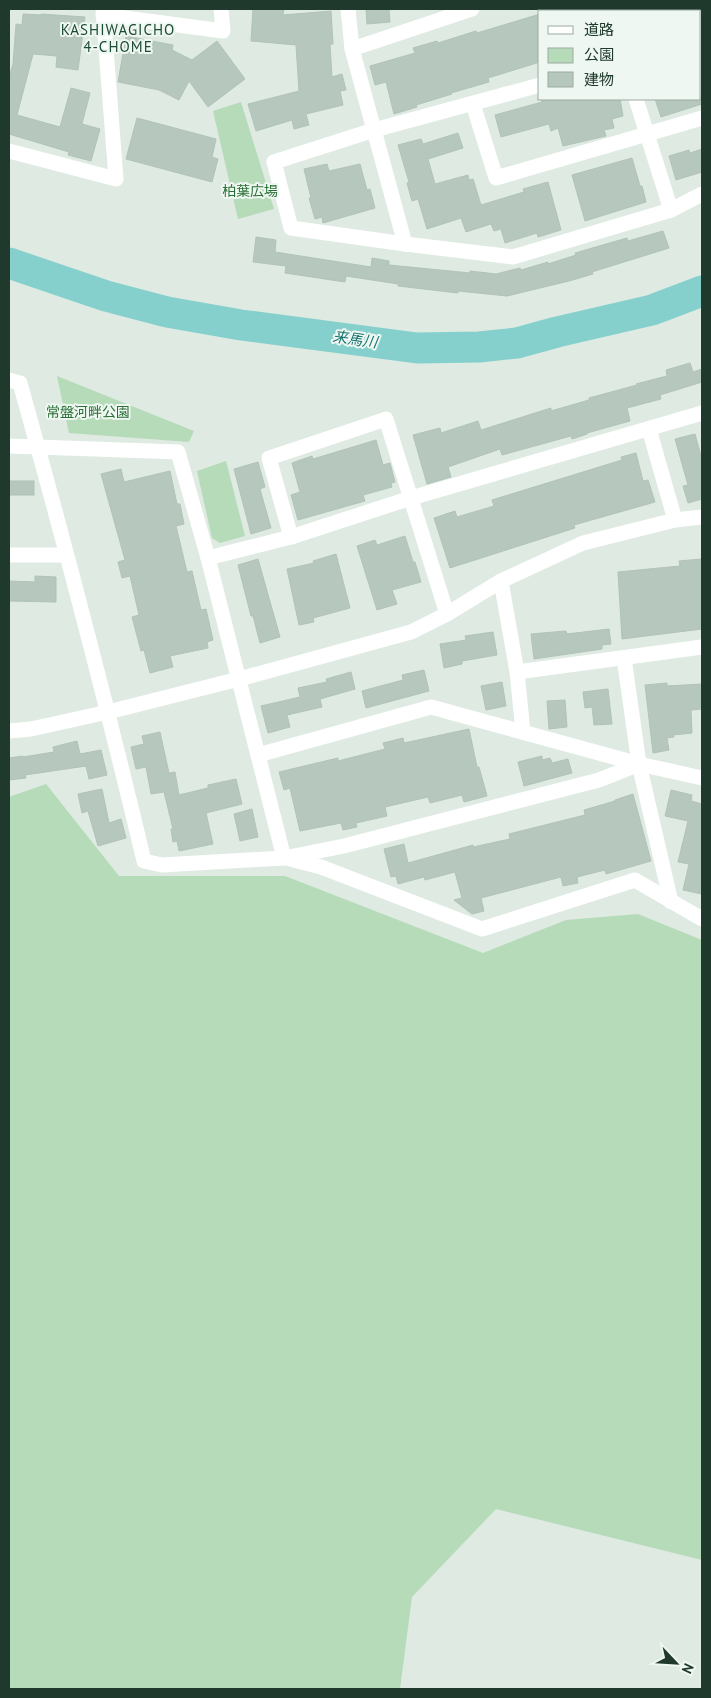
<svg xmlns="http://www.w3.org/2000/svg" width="711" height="1698" viewBox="0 0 711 1698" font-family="'PT Sans','Noto Sans JP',sans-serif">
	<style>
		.green { fill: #b6dbb9 }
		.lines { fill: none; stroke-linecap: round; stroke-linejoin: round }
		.river { stroke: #85d0cc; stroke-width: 31 }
		.building { fill: #b6c7bd; stroke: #b1c3b8 }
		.minor { stroke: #fff; stroke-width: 15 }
		.labels { text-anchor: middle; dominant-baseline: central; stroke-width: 4; stroke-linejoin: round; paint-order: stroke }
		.park-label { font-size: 14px; fill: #2a7036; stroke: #eef7f1 }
		.neighbourhood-label { font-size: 15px; letter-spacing: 1px; fill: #1c4b36; stroke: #eef7f1 }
		.water-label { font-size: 15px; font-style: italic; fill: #1a7571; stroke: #eef7f1 }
	</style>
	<rect width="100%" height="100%" fill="#deeae2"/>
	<!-- green -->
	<g class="green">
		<polygon points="241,102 274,209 238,219 213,111"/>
		<polygon points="57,376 194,431 189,442 69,433"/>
		<polygon points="226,461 245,536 220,543 212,538 197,471"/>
		<polygon points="46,784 119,876 285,876 483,953 566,920 638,914 702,940 702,1560 496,1509 412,1597 400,1689 9,1689 9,797"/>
	</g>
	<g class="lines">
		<!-- river -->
		<polyline class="river" points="9,263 106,296 167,312 241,325 417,348 479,347 517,343 557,332 652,310 702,291"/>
	</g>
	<!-- building -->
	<g class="building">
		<polygon points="253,9 284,9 283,15 331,11 333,44 330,44 332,77 342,74 346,90 340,91 343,105 306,114 309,125 294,129 292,120 256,131 248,104 299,91 296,45 251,41"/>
		<polygon points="366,9 389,9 390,22 367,24"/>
		<polygon points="23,14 41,15 41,14 85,17 78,70 56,67 57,56 33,54 17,115 60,127 71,88 90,93 82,124 100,129 91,161 68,155 69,152 9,134 9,78 13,64 16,24 22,25"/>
		<polygon points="540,14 540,62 488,78 489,82 451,93 452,94 416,105 417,107 394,114 386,82 375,85 370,66 415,53 413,48 437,41 438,43 476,31 477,33"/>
		<polygon points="126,36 173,45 172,50 192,60 217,41 245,79 208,107 189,81 179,100 159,90 118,82"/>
		<polygon points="541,99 620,99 623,116 612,119 614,128 604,130 606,136 563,146 558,128 551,131 549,124 501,137 495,115 542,102"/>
		<polygon points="655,99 702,99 702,104 661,117"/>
		<polygon points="137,118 216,139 212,157 218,159 212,182 126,159"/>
		<polygon points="458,133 463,148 428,159 435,184 468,175 469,180 473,179 481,205 524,192 523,189 548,182 561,230 538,237 537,233 505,243 501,229 494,231 491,224 466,232 461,218 427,229 418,199 412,201 407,183 409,182 398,145 421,139 423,144"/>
		<polygon points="702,149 702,172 676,180 669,156 689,150 690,153"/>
		<polygon points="632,158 640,186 642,186 646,202 585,221 572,175"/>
		<polygon points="327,164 329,171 360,164 367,190 370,189 375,208 323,223 322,217 315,219 309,198 311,198 304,169"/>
		<polygon points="663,231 669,248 592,272 593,274 569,281 507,296 458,291 458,293 398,286 398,284 346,276 345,282 285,273 286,266 253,262 256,237 276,240 275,252 371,267 372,258 389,261 389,265 470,273 470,271 496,274 520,268 521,270 548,262 548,264 576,255 575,253 627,238 628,241"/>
		<polygon points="690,363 693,372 702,369 702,382 660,395 661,399 627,408 630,421 587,433 587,434 572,439 571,436 502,455 500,449 448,467 451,477 427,484 413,435 440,428 441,433 478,421 481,430 551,408 551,411 589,400 589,398 637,385 636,384 667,376 666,370"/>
		<polygon points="695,434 702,460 702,499 688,503 683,486 688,485 675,439"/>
		<polygon points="376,440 383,465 390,463 395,482 391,483 392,487 363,495 365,501 298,520 291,495 300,492 292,463 312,456 313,459"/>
		<polygon points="636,453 643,481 648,480 655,502 574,525 575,528 450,568 434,518 455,511 457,517 494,506 492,500 622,460 621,457"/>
		<polygon points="258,462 265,487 260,489 271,528 251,534 234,469"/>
		<polygon points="121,469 124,482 170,471 177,504 180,504 184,524 176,526 187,572 192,571 201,610 206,609 213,640 207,642 208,648 170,656 173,667 150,673 144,650 141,651 132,617 139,615 130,576 122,578 118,562 125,560 101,474"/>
		<rect x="9" y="481" width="25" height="14"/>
		<polygon points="405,536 413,562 415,562 421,582 392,590 397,604 377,610 357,546 375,540 377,545"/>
		<polygon points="336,554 350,608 313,618 314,622 299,625 287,569 314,563 313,561"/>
		<polygon points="258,559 280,637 260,643 253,616 251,616 238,565"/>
		<polygon points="702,559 702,629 622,639 618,572 680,566 679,561"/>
		<polygon points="35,576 56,577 56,602 9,601 9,581 35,582"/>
		<polygon points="609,629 611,644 602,645 602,649 534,659 531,634 566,631 567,634"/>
		<polygon points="493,632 497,655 462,661 462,664 444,668 440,644 466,640 465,636"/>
		<polygon points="424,670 429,691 366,708 362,691 403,680 402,675"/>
		<polygon points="351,672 355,689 320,699 322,707 287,715 290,727 268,733 261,706 300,697 298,688 327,682 326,679"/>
		<polygon points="502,682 506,706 486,710 481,686"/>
		<polygon points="667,683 667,686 702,684 702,709 691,710 692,733 673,735 674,737 667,738 669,750 653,753 645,685"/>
		<polygon points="608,689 612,724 594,725 592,707 585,708 583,692"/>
		<polygon points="565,700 567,727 549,729 547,701"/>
		<polygon points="469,729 477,767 479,767 487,796 464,802 462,795 430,803 428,797 385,807 387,816 356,823 357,827 343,830 341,823 300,831 290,788 284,790 279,772 338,758 338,761 385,749 383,743 403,738 404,743"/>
		<polygon points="160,732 169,773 175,772 179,795 208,788 208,785 236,779 242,804 206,813 213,844 179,851 177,841 173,842 171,829 173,829 164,792 151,794 146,767 136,769 131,747 144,744 142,736"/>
		<polygon points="77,741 80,754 101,750 107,775 89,779 86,766 25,775 26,778 9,780 9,758 23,756 23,757 54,752 53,747"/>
		<polygon points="542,756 542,760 550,758 552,763 568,759 572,773 524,786 518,762"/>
		<polygon points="102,789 109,823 121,819 126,838 98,846 88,811 82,813 78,794"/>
		<polygon points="671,790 692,795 691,801 702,804 702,894 683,890 689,864 678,862 688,821 665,816"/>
		<polygon points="633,794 651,861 606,874 605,870 577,877 578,883 563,886 561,877 481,898 484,911 472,914 454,900 462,898 455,872 425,880 424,877 398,884 396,876 391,877 384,849 404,844 408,863 473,845 473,847 510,839 509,834 585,815 584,810 615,801 615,800"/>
		<polygon points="252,809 258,837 240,841 234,814"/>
	</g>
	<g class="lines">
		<!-- minor -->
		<g class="minor">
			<polyline points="348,9 352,49 405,244"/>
			<polyline points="606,9 606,11"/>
			<polyline points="103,15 223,31 221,9"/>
			<polyline points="352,49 472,9"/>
			<polyline points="540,85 374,130 274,162 291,228 405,244 513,257 671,210 702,194"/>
			<polyline points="636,99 671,210"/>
			<polyline points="473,104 496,178 702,118"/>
			<polyline points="9,151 116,179 103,9"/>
			<path d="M9,380L20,383C64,541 106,701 144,861L162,865L284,858L344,846L599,780L639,764"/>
			<polyline points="649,429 675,520"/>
			<polyline points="9,446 178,452 208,558 284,858"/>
			<polyline points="291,537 269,458 386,419 447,614"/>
			<polyline points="9,555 66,555"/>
			<polyline points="208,558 291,537 411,498 702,413"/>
			<polyline points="501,581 517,672 523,732"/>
			<polyline points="624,658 639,764 671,902"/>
			<polyline points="517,672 702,647"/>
			<polyline points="9,731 31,729 108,712 239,679 411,632 447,614 501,581 583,543 675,520 702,517"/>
			<polyline points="258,755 431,707 639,764 702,778"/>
			<polyline points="290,859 321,867 482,929 635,880 702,919"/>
		</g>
	</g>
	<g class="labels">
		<!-- park labels -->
		<g class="park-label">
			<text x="250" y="191">柏葉広場</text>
			<text x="88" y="412">常盤河畔公園</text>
		</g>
		<!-- neighbourhood labels -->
		<g class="neighbourhood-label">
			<text x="118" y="29">KASHIWAGICHO<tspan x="118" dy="17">4-CHOME</tspan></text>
		</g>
		<!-- water labels -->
		<g class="water-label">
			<text transform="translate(355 339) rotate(8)">来馬川</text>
		</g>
	</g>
	<!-- border -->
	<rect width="711" height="1698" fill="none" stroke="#20392d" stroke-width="20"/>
	<!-- legend -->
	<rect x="538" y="10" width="162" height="90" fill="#eef7f1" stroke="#9caba3"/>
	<rect x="548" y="26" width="25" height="8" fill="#ffffff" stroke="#9caba3"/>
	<text x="584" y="35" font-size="15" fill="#20392d">道路</text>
	<rect x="548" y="48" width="25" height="15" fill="#b6dbb9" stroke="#9caba3"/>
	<text x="584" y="60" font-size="15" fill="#20392d">公園</text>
	<rect x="548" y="72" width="25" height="15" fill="#b6c7bd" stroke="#9caba3"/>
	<text x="584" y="85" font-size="15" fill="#20392d">建物</text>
	<!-- north arrow -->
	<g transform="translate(676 1663) rotate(115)" stroke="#eef7f1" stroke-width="4" paint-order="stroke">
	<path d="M0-4L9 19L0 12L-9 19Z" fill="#20392d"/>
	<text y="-8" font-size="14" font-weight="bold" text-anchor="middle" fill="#20392d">N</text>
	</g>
</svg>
